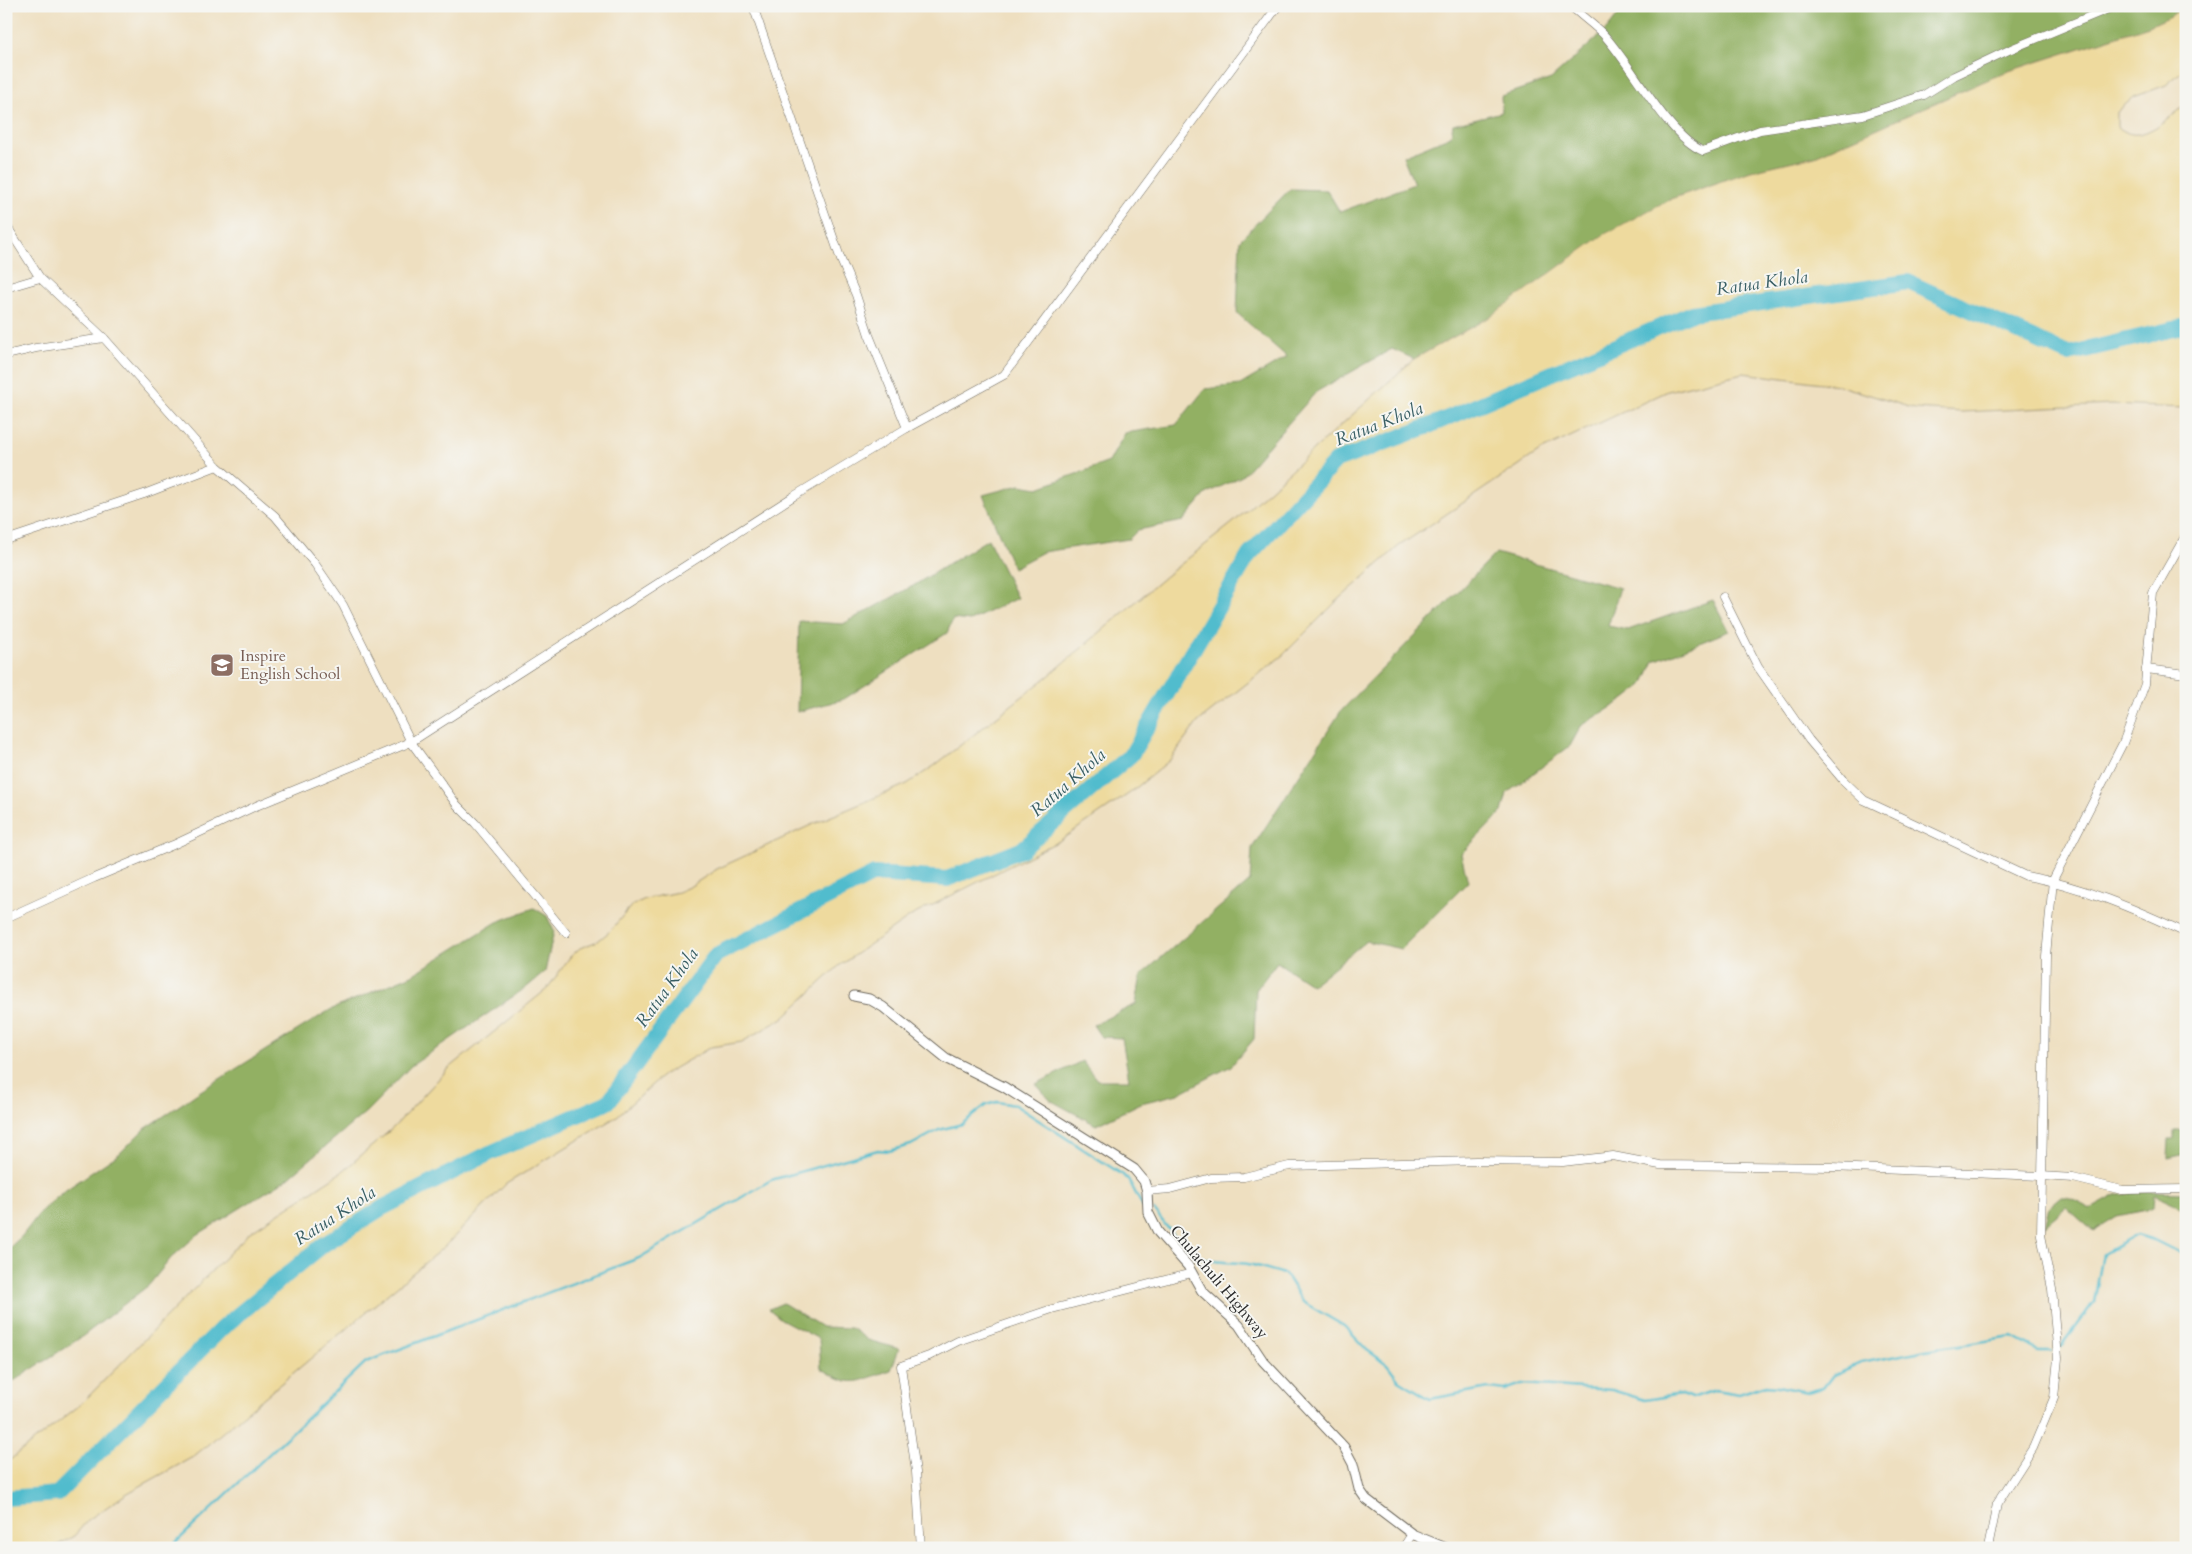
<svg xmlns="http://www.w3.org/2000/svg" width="2192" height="1554" viewBox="0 0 2192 1554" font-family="Cardo,serif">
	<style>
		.forest { fill: #92b063; stroke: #5e6e47 }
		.sand { fill: #eeda9e; stroke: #8c8264 }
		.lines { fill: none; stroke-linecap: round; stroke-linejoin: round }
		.stream { stroke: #51bccd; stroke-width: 2.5 }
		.river { stroke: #51bccd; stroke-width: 16 }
		.minor-casing { stroke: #6f6a5f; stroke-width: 9 }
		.tertiary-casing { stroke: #6f6a5f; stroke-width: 11 }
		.minor { stroke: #fff; stroke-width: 8 }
		.tertiary { stroke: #fff; stroke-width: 9 }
		.labels { text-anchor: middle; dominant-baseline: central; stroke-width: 4; stroke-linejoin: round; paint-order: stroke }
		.education-label { font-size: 16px; fill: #785e54; stroke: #f6f6f2; text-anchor: start }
		.street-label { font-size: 16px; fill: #2b2b2b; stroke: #f6f6f2 }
		.water-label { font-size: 18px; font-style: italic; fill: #385e64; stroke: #f6f6f2 }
	</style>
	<rect width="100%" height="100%" fill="#f6f6f2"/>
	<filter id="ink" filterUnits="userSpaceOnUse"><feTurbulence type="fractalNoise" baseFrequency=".02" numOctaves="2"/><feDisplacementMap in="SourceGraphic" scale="10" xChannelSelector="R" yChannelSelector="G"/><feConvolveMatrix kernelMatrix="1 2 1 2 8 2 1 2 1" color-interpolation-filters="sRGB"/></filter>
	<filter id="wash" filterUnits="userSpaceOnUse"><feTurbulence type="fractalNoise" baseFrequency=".0096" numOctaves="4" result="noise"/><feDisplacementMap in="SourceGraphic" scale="20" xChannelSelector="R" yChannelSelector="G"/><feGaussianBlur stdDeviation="1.12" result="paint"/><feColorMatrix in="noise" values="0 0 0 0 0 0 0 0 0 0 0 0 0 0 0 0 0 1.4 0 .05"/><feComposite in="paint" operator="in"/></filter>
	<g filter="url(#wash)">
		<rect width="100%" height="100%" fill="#eedfc0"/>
		<!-- forest -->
		<g class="forest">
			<polygon points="1625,6 2184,6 2171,16 2149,26 2003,73 1815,156 1751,171 1668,200 1488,318 1414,359 1392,349 1316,392 1242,476 1206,494 1183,521 1138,530 1129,539 1043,552 1013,568 983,495 1020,485 1038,488 1109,462 1125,433 1176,425 1205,389 1240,385 1287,357 1237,313 1240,240 1290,189 1327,190 1340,212 1414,184 1403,156 1451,136 1453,124 1502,112 1501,96 1551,79 1608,28"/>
			<polygon points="988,539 1017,598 970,621 953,619 947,633 844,699 797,712 799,621 843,624 913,586"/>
			<polygon points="1496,553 1620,588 1608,626 1628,630 1713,600 1729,631 1654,661 1643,685 1625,699 1581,726 1570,746 1507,793 1502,812 1461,854 1468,882 1401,949 1366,941 1312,985 1277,962 1256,990 1254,1039 1231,1066 1178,1094 1141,1103 1096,1125 1050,1100 1036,1084 1082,1061 1097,1080 1129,1080 1122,1038 1101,1037 1093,1025 1136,1004 1141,975 1250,881 1252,848 1341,711"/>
			<polygon points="534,908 547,916 554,931 545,972 527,987 411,1066 367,1111 287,1179 197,1235 171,1258 149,1285 83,1336 6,1386 6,1251 22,1236 42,1210 67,1189 119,1154 142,1131 199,1092 330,1010 412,975 497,922"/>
			<polygon points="2174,1130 2186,1130 2186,1154 2168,1158 2169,1139 2174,1139"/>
			<polygon points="2146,1192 2186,1193 2186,1210 2154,1195 2153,1206 2147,1210 2117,1216 2093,1231 2066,1207 2045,1225 2050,1207 2062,1197 2067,1197 2091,1209 2118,1194"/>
			<path d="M783,1303L822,1327L851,1328L868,1340L899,1349L891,1370C857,1381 854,1390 821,1368L819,1339L781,1319L769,1309Z"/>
		</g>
		<!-- sand -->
		<path class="sand" d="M2184,6H2186V68L2166,85L2134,97L2117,112V127C2121,129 2126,133 2131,134C2150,137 2172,115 2186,105V408L2111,405L1962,412L1915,409L1838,385L1743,373L1668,391L1540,451L1399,546L1335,603L1283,655L1198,722L1170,760L1130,793L1059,841L911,916L839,966L783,1018L742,1042L711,1047L663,1075L616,1117L506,1184L445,1246L193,1457L126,1494L88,1520L74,1536L52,1548H6V1463L80,1405L250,1232L343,1171L394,1127L447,1070L547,989L570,957L580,948L598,941L610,931L631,906L645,899L678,892L691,886L717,869L811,825L907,784L934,766L1051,674L1166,576L1235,521L1414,359L1488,318L1603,235L1668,200L1751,171L1815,156L2003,73L2149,26L2171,16Z"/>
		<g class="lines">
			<!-- stream -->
			<g class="stream">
				<path d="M1154,1210C1168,1228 1185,1255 1210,1260C1222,1263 1235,1262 1248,1264C1260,1266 1272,1271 1285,1274L1303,1302L1344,1326L1367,1350L1387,1364L1399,1380L1430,1399L1489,1388L1505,1390L1522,1384L1612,1390L1645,1400L1681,1394L1692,1398L1715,1390L1739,1394L1766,1385L1778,1386L1807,1392L1823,1388L1833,1375L1861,1363L1932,1349L2013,1337L2038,1351H2051"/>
				<polyline points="2061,1346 2094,1302 2103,1254 2137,1235 2154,1240 2186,1256"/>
				<polyline points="170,1548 366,1362 639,1258 771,1180 878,1150 889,1151 911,1145 939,1130 962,1124 986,1105 997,1102 1015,1105 1123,1175 1128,1179 1143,1207"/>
			</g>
			<!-- river -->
			<polyline class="river" points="6,1498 57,1494 222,1328 323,1245 382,1208 490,1153 608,1102 716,955 874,874 947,879 1021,850 1131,755 1249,555 1336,461 1429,426 1692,313 1908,282 2068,354 2186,326"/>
		</g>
	</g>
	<g filter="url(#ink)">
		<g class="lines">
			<!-- minor casing -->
			<g class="minor-casing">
				<g id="minor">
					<polyline points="753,6 841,260 856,295 869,335 907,428"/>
					<path d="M1571,6C1581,16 1593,24 1603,34C1630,62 1668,137 1703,151L1760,130L1863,115L1924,95L1954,76L2011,49L2115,6"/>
					<polyline points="6,225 40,278 104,338 217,466 275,516 315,564 343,605 411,742 457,805 475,823 566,933"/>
					<polyline points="6,288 40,278"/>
					<polyline points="6,355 36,348 104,338"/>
					<polyline points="6,540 144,494 217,466"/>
					<path d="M1723,597L1758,667L1809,740L1843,780L1864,800L2026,876C2081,886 2135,909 2186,933"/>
					<polyline points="2146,669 2186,674"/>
					<polyline points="6,918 94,878 173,845 256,806 411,742 794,496 907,428 1004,375 1278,6"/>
					<polyline points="1147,1191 1170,1189 1211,1178 1244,1177 1289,1166 1476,1161 1563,1162 1613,1156 1660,1165 1832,1167 2041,1176 2073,1178 2122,1190 2186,1189"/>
					<polyline points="921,1548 916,1472 901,1366 929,1356 958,1341 1052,1309 1192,1273"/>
					<polyline points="1403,1548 1412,1534"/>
					<polyline points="1988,1548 1997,1504 2033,1448 2054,1398 2058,1358 2052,1289 2041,1235 2046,956 2053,880 2123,743 2145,684 2153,593 2186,535"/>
				</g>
			</g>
			<!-- tertiary casing -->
			<g class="tertiary-casing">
				<polyline id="tertiary" points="854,996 869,999 883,1007 946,1058 1004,1087 1134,1169 1144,1181 1147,1191 1148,1212 1158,1232 1188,1266 1202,1291 1239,1325 1263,1361 1344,1447 1353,1464 1359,1489 1366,1499 1412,1534 1446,1548"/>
			</g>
			<!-- minor -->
			<use href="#minor" class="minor"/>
			<!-- tertiary -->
			<use href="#tertiary" class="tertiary"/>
		</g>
	</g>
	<!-- icons -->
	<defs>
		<g id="school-square" transform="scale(1.25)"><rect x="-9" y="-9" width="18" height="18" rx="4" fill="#8d6e63" stroke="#f6f6f2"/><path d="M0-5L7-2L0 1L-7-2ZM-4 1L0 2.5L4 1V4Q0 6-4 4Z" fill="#fff"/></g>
	</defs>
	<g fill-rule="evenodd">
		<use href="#school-square" x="222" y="665"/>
	</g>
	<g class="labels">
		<!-- education labels -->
		<g class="education-label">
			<text x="240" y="656">Inspire<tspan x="240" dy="18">English School</tspan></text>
		</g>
		<!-- street labels -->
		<g class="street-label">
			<text transform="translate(1219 1282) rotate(50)">Chulachuli Highway</text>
		</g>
		<!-- water labels -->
		<g class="water-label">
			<text transform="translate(1762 283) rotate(-8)">Ratua Khola</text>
			<text transform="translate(1379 424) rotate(-21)">Ratua Khola</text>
			<text transform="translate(1068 783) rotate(-41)">Ratua Khola</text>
			<text transform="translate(667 988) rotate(-54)">Ratua Khola</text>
			<text transform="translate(335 1216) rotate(-33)">Ratua Khola</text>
		</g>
	</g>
	<!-- margin -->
	<rect width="2192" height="1554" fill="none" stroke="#f6f6f2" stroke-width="25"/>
</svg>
